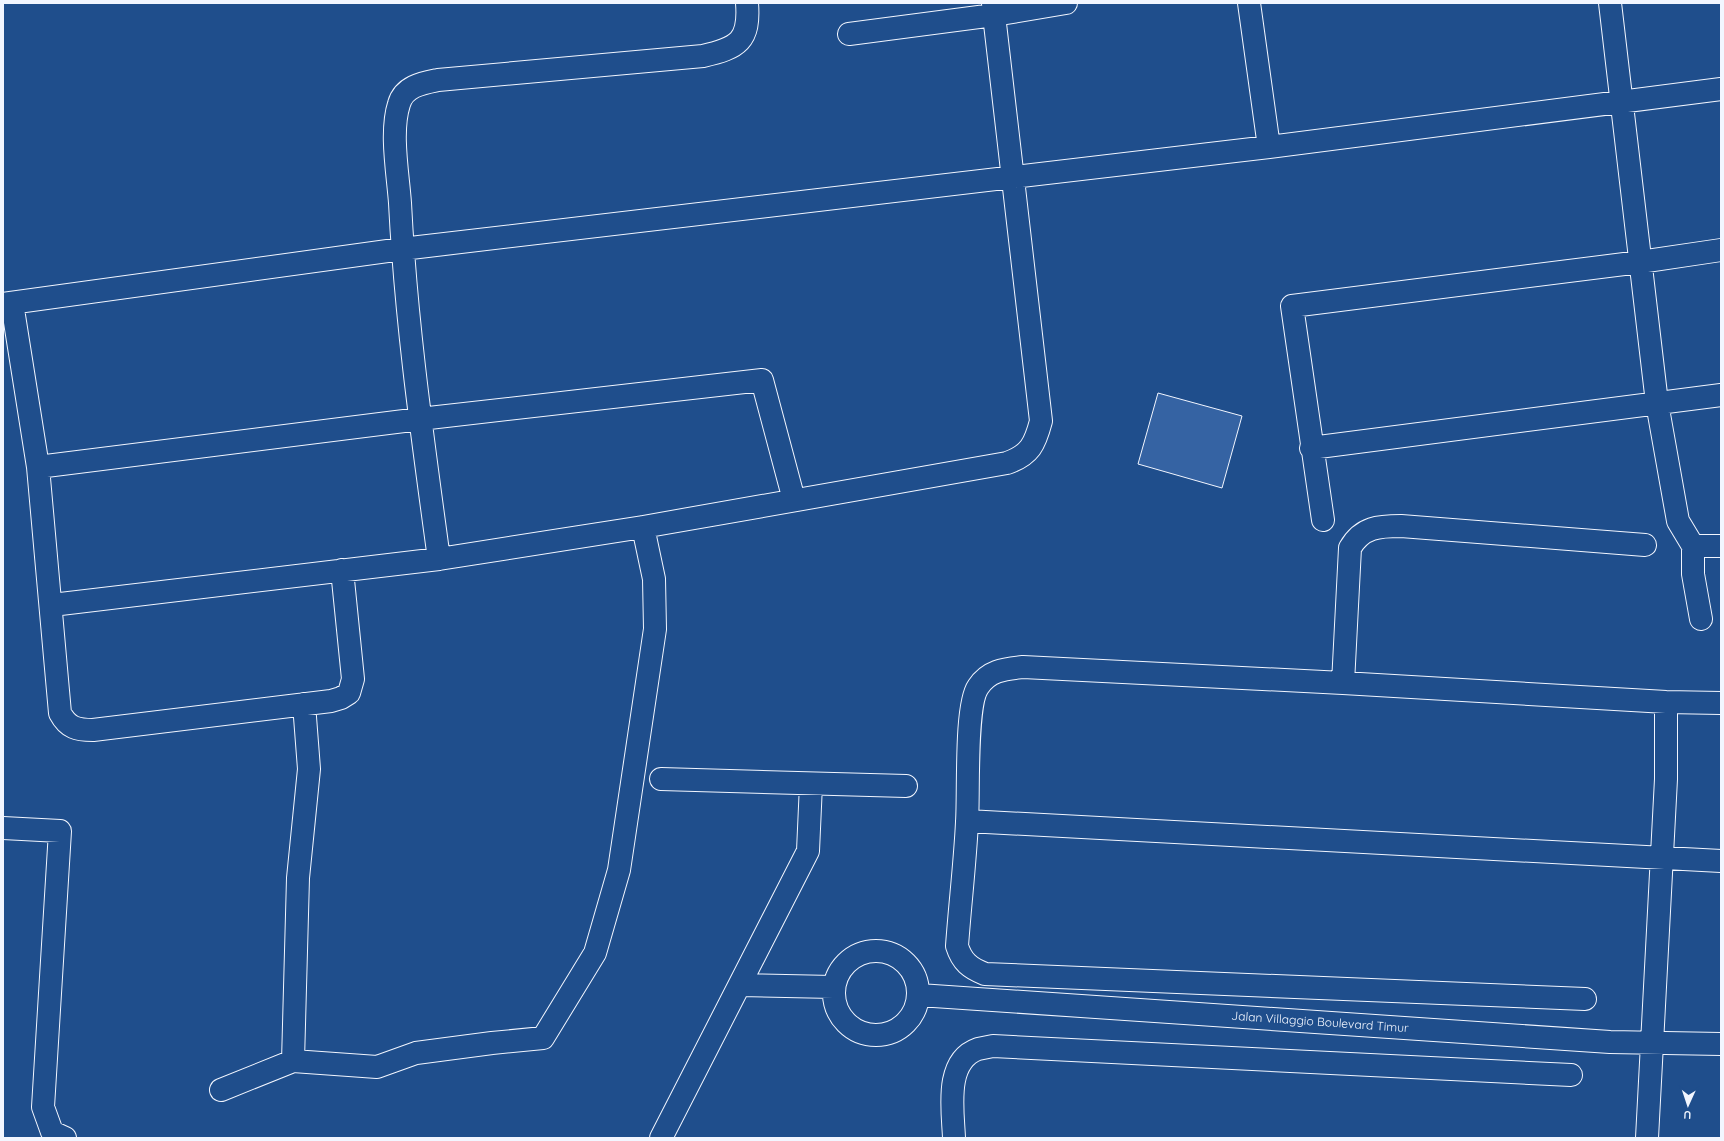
<svg xmlns="http://www.w3.org/2000/svg" width="1724" height="1141" font-family="Quicksand,sans-serif">
<style>
.building{fill:#3563a3;stroke:#f2f6ff}
.lines{fill:none;stroke-linecap:round;stroke-linejoin:round}
.minor-casing{stroke:#f2f6ff;stroke-width:24}
.minor{stroke:#1f4e8c;stroke-width:22}
.labels{text-anchor:middle;stroke-width:3;stroke-linejoin:round;paint-order:stroke}
.street-label{font-size:12px;fill:#f2f6ff;stroke:#1f4e8c}
</style>
<rect width="100%" height="100%" fill="#1f4e8c"/>
<path class="building" d="M1158 393 1242 416 1222 488 1138 464Z"/>
<g class="lines">
<defs>
<path id="minor" d="M1249 3 1269 147
M1610 3 1657 403 1678 521 1693 546H1721
M849 34 994 15 993 3
M12 303 38 467 420 419 762 380 794 500
M3 304 402 249 1269 147 1721 89
M1311 448 1721 395
M38 467 60 713C68 728 77 730 93 730L331 701 341 698 349 693 353 679 342 570
M1323 520 1292 306 1640 262 1721 250
M1693 546V574L1701 619
M439 559C423 441 406 323 400 203 398 174 390 132 399 104 404 86 423 83 438 80L703 56C738 48 750 41 747 3
M52 605 439 559 643 527 1007 463C1030 455 1035 444 1041 421L994 15 1066 3
M1343 683 1350 548C1362 527 1379 526 1401 526L1645 545
M661 779 906 786
M967 821 1721 861
M3 828 60 831 43 1107 52 1132 65 1138
M834 993a42 42 0 1 1 84 0a42 42 0 1 1-84 0Z
M740 985 833 987
M919 995 1610 1042 1721 1044
M1585 999 985 974C970 968 962 962 957 946 960 904 965 863 967 822 969 793 965 706 978 687 989 670 1005 669 1023 667L1343 683 1666 702 1721 703
M293 1061 298 878 309 769 304 704
M221 1090 293 1061 377 1067 416 1053 492 1043 543 1038 595 953 619 870 655 629 654 579 643 527
M661 1138 808 851 811 784
M954 1138C953 1111 944 1061 978 1049 983 1048 988 1047 993 1046L1571 1075
M1647 1138 1666 779V702"/>
</defs>
<use href="#minor" class="minor-casing"/>
<use href="#minor" class="minor"/>
</g>
<g class="labels">
<g class="street-label">
<text transform="translate(1320 1022) rotate(4)" y="4">Jalan Villaggio Boulevard Timur</text>
</g>
</g>
<rect width="1724" height="1141" fill="none" stroke="#f2f6ff" stroke-width="8"/>
<g transform="translate(1688 1105) rotate(183)" stroke="#1f4e8c" stroke-width="3" paint-order="stroke">
<path d="M0-3L7 15L0 10L-7 15Z" fill="#f2f6ff"/>
<text y="-6" font-size="11" font-weight="bold" text-anchor="middle" fill="#f2f6ff">U</text>
</g>
</svg>
